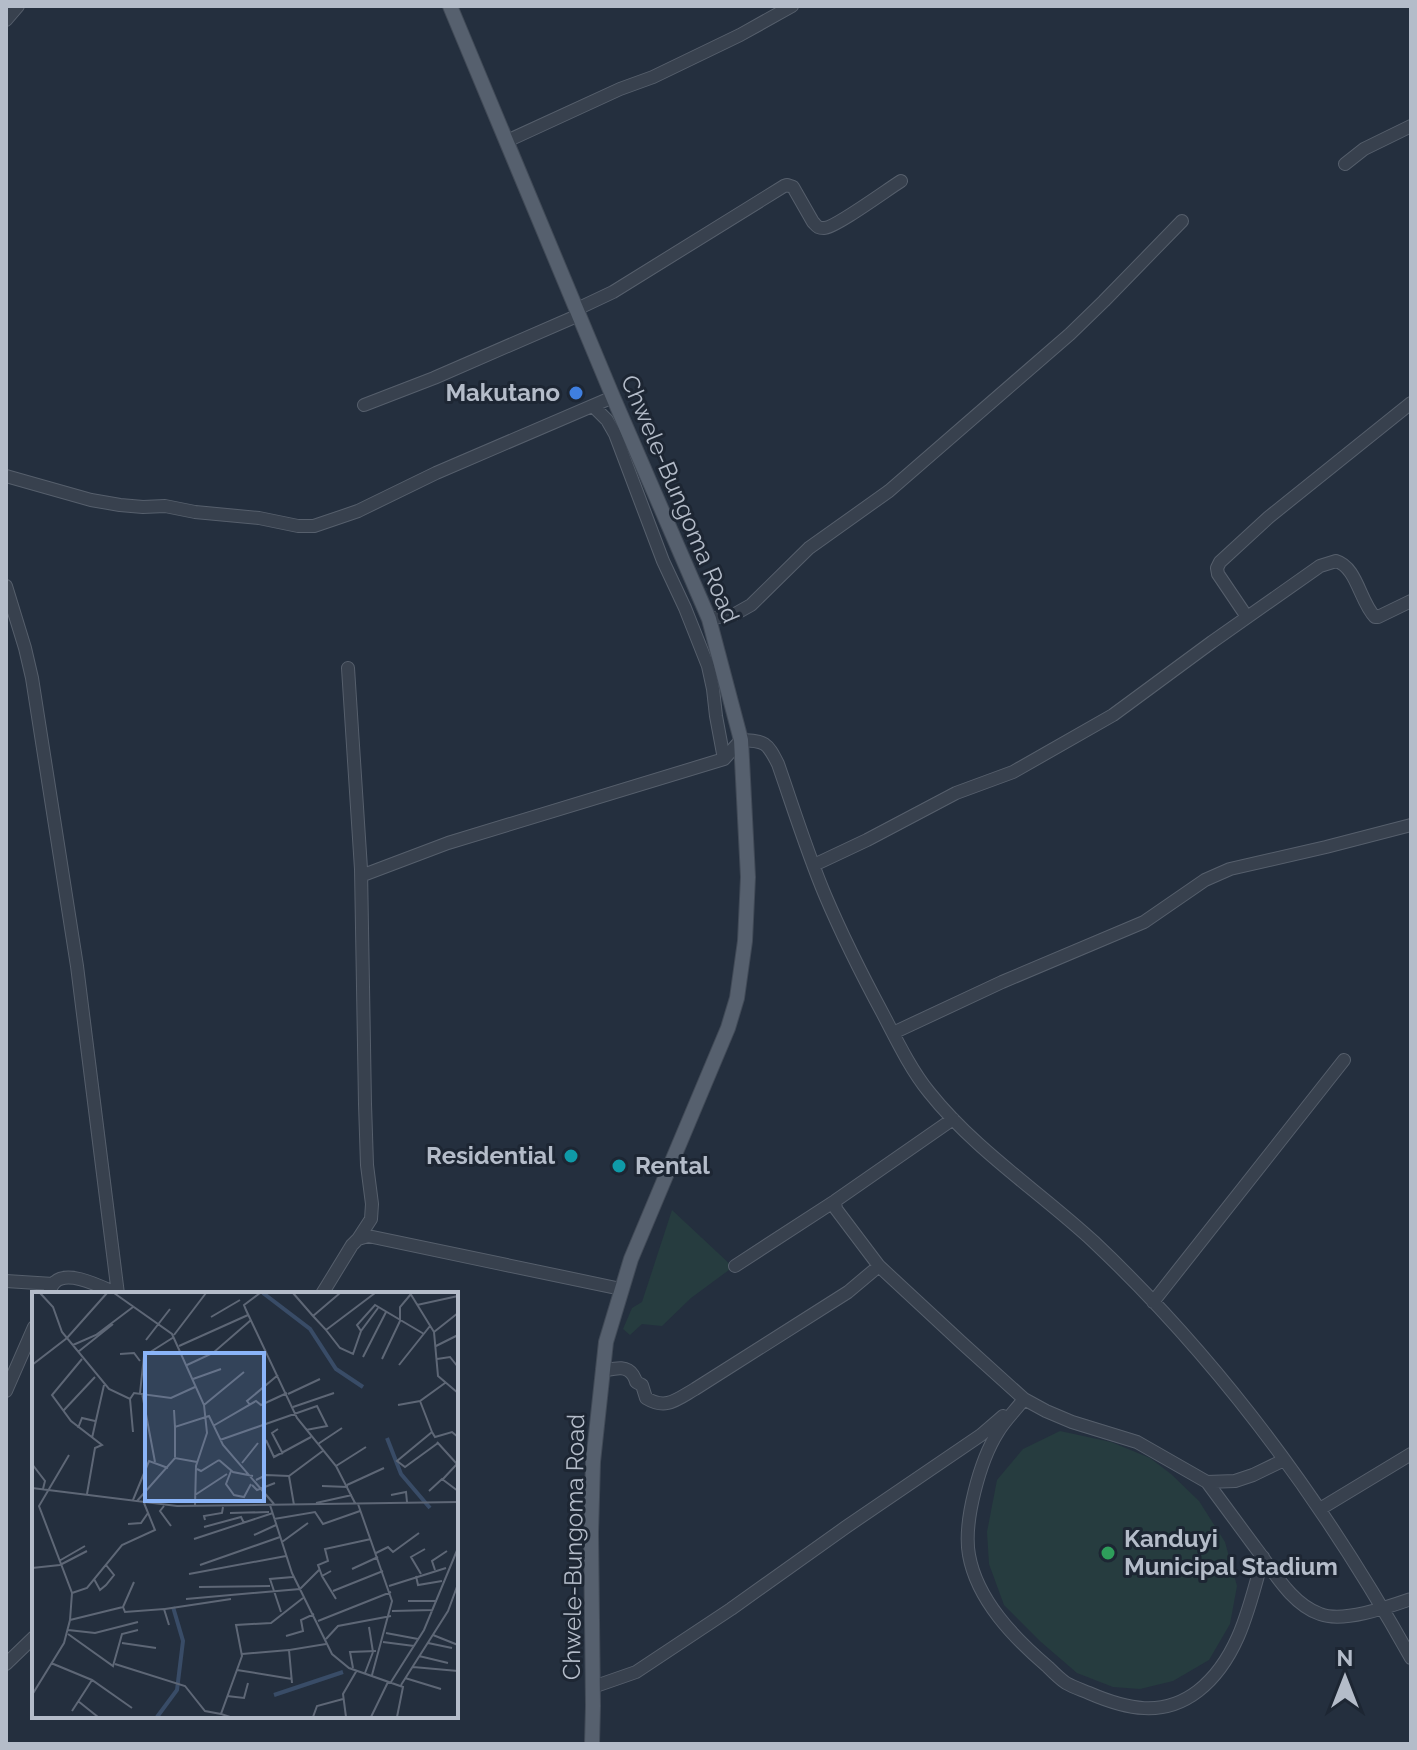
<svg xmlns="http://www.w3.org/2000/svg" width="1417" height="1750" font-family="Raleway,sans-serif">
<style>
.green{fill:#263c3f}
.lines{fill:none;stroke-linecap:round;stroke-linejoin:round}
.minor-casing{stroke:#565f6c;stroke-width:14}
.major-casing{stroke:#414a57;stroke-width:16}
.minor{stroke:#38414e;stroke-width:12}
.major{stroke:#56606e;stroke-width:14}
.shop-dot{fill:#3f7fe0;stroke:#1d2633;stroke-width:3}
.culture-dot{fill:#0f9aa8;stroke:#1d2633;stroke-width:3}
.leisure-dot{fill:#2e9e5b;stroke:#1d2633;stroke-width:3}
.labels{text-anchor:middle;stroke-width:6;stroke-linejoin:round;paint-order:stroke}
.poi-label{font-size:24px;font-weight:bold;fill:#b4bcc9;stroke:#1d2633;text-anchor:end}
.street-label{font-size:24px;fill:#b4bcc9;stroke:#1d2633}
.inset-river{fill:none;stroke:#394c67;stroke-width:4}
.inset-road{fill:none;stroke:#5e6776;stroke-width:2}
.view{fill:#8ab4f8;fill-opacity:0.15;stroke:#8ab4f8;stroke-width:4}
.inset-edge{fill:none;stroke:#b4bcc9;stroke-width:4}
</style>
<rect width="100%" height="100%" fill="#242f3e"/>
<path class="green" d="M672 1210 733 1267 691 1298 662 1326 642 1324 630 1335 623 1329 632 1308 642 1302Z
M1060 1431 1111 1442 1150 1458 1171 1474 1199 1501 1225 1542 1237 1586 1230 1624 1209 1660 1173 1681 1140 1689 1113 1687 1077 1673 1041 1642 1004 1605 989 1564 987 1532 997 1480 1023 1449Z"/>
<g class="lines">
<defs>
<path id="minor" d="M6 20 18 6
M507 141 620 89 653 77 740 35 792 6
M1345 164 1364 149 1411 126
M577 309 613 292 784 186 787 185 793 187 813 222C817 226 817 228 824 228 835 228 888 189 901 181
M364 405 434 378 579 315
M593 406 607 420 615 434 663 561 685 608 708 666 713 689 716 716 724 759
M6 476 91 500 120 505 143 507 165 506 195 512 259 518 298 526H314L358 511 436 473 613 397
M6 586 25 648 32 678 77 966 118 1294
M1247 617 1218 574 1217 568 1220 562 1269 517 1411 403
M709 619 735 614 751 605 809 548 889 491 1070 334 1104 301 1182 221
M348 668 361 869 363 873 366 874 448 843 724 759 741 740C765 741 767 742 778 764 793 807 807 852 825 895 842 935 862 975 883 1014 896 1039 911 1070 929 1092 975 1150 1040 1192 1094 1242 1221 1362 1326 1506 1411 1658
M814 865 867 840 956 793 1013 772 1113 715 1212 642 1320 566 1336 561C1357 567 1360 602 1375 617H1378L1411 601
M893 1033 1002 982 1144 922 1205 880 1230 869 1326 847 1411 825
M953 1119 835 1201 836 1209 879 1266 962 1343 1024 1399 1046 1411 1072 1422 1137 1442 1207 1482 1235 1481 1253 1475 1284 1460
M358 1239 371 1219 372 1204 367 1165 365 1104 361 869
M735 1266 835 1201
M6 1281 53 1284
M49 1294C50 1290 52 1285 55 1282 69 1269 103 1288 118 1294
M322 1294 352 1245 358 1239 368 1236 621 1289
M1153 1302 1344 1060
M602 1371C613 1369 626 1364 633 1375 639 1385 632 1380 642 1385L646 1398C666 1410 676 1400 695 1389L848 1292 879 1266
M6 1391 34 1327
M1024 1399C1016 1410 1005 1420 998 1432 980 1460 963 1522 969 1555 977 1600 1014 1638 1048 1667 1054 1673 1060 1679 1066 1683 1073 1687 1082 1690 1089 1693 1126 1709 1163 1718 1198 1691 1239 1659 1250 1604 1263 1557
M1207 1482C1223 1504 1239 1525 1255 1547 1273 1570 1291 1604 1320 1614 1343 1623 1388 1607 1411 1599
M1320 1509 1411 1454
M6 1664 34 1637
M593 1687 636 1672 731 1609 846 1527 981 1435 1003 1416"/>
<path id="major" d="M450 6 613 397 709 619 741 740 748 877 745 941 737 998 728 1028 631 1259 606 1342 593 1462 591 1533 593 1706 592 1744"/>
</defs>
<use href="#minor" class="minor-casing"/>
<use href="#major" class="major-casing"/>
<use href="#minor" class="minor"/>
<use href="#major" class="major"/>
</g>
<circle class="shop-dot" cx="576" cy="393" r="8"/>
<g class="culture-dot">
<circle cx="571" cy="1156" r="8"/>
<circle cx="619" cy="1166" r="8"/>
</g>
<circle class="leisure-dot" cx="1108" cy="1553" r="8"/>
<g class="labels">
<g class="poi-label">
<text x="560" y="401">Makutano</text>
<text x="555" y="1164">Residential</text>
<text x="635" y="1174" text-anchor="start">Rental</text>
<text x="1124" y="1547" text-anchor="start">Kanduyi<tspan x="1124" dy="28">Municipal Stadium</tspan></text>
</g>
<g class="street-label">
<text transform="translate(680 499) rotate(67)" y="8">Chwele-Bungoma Road</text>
<text transform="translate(574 1547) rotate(-89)" y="8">Chwele-Bungoma Road</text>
</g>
</g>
<g transform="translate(32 1292)">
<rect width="426" height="426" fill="#242f3e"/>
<path class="inset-river" d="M231 1 278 37 304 77 331 95M355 146 369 182 398 216M242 403 311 380M125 425 145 398 151 349 141 315"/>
<path class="inset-road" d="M8 1 21 15 30 40 77 97 98 107 102 101 139 106 163 95M82 1 140 42 172 113 175 141 164 174 163 214M228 1 212 13 214 18 265 126 304 174 323 211M261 1 281 24M308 1 281 24 294 38 343 1M378 1 402 40 406 84 426 101M385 13 426 4M179 25 208 8M294 38 308 56 321 62 329 39 346 16M329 39 325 33 343 13 392 42M402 40 426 21M142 43 174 1M114 48 138 17M41 53 64 43 101 15M147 54 216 23M404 54 426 43M46 60 81 32M88 62 102 61 108 69M331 65 354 20M50 67 20 103 39 129 70 153 63 156 55 202M350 67 368 29V15L379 2M405 67 418 65 426 75M0 73 35 46 75 1M155 73 181 61 219 28M367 73 398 34M161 87 189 77M108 101 112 64 142 45M110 101 123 170M256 102 288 87M98 107 101 140M388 109 400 140M172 113 212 80M218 113 215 109 246 83M366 113 388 109 413 91M261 115 302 101M32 118 63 85M142 118 143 135 177 124 191 153 242 212M181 134 224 109 229 113 255 101M143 135V165M46 136 50 126 63 129M246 137 240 141 251 162M60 146 72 93M188 148 285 114 295 134 274 138M234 148 242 165 279 145M405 150 425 172 411 187M406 151 373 175 365 169 400 140 403 145 420 140 426 145M286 152 310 136M187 168 201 180 221 184M210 171 226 151M0 172 13 189 11 197M304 174 334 155M165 177 169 179 187 168M199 179 194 192 202 203 212 205 219 192M257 184 262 213M224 188 234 183 257 184 292 158M220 193 225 198 243 191M315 193 352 176M290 194 316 195M0 196 145 214 426 210M397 199 410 187 426 199M163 203 195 182M359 203 374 200 375 210M101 208 117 169 136 176M105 209 143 166 165 170M284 211 320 203M326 212 360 309 340 383M238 213 260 281 300 362 317 376 371 395 365 425M132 214 128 219 139 234M198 221 237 220M242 227 283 220 291 232 328 219M173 228 172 224 190 221 191 215M96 232 109 231 116 221M172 235 209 225 212 231M222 243 244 233M162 247 241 221M250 250 276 231M344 261 356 255 361 260 387 241M27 269 53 254M28 273 55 259M168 273 248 245M0 276 28 273M320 277 346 265M403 278 400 269 415 259M299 279 290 284 304 307M157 282 254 264M389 282 379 265 393 257M290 284 286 273 296 269 293 257 339 247M384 284 386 293 410 289M62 287 68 298 74 293 82 283 74 273M357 294 414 276M167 295 238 294M301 299 351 279M40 301 55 296 90 253 123 238 112 211M154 307 268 297 287 278M376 309H405M91 315 102 290M133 317 199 307M360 319 401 318M249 320 238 287 261 285M38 328 91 315 93 320 132 317 137 333M286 329 359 300M36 338 63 341 106 330M354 341 386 347M36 342 81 374 90 342 106 338M401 343 426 353M254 344 271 339 269 328 282 322M294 347 306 334 359 324M351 350 382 354M90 351 124 356M396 351 420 356M210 362 257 358M387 364 416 371M19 371 60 388 100 416M83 372 153 394 173 419 189 422M381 375 426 379M321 376 318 360 344 359M205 378 260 387M333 381 341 360 337 335M373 386 409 397M359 390 392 338 426 256M260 391 257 358 294 352M369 393 416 319 426 292M0 403 32 351 38 328 40 301 7 214 37 163M195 404 212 406 216 391M46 409 66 425M40 419 60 388M198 425 189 422 210 364 204 333 239 331 271 306M281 425 285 414 311 407M314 425 311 402 325 378M339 425 356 390"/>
<path class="view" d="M113 61H232V209H113Z"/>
<rect width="426" height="426" class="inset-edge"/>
</g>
<rect width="1417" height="1750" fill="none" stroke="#b4bcc9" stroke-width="16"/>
<g transform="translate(1345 1678)" stroke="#1d2633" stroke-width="6" paint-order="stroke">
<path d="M0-6L14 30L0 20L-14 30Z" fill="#b4bcc9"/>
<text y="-12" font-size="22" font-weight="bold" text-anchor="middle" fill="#b4bcc9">N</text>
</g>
</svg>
